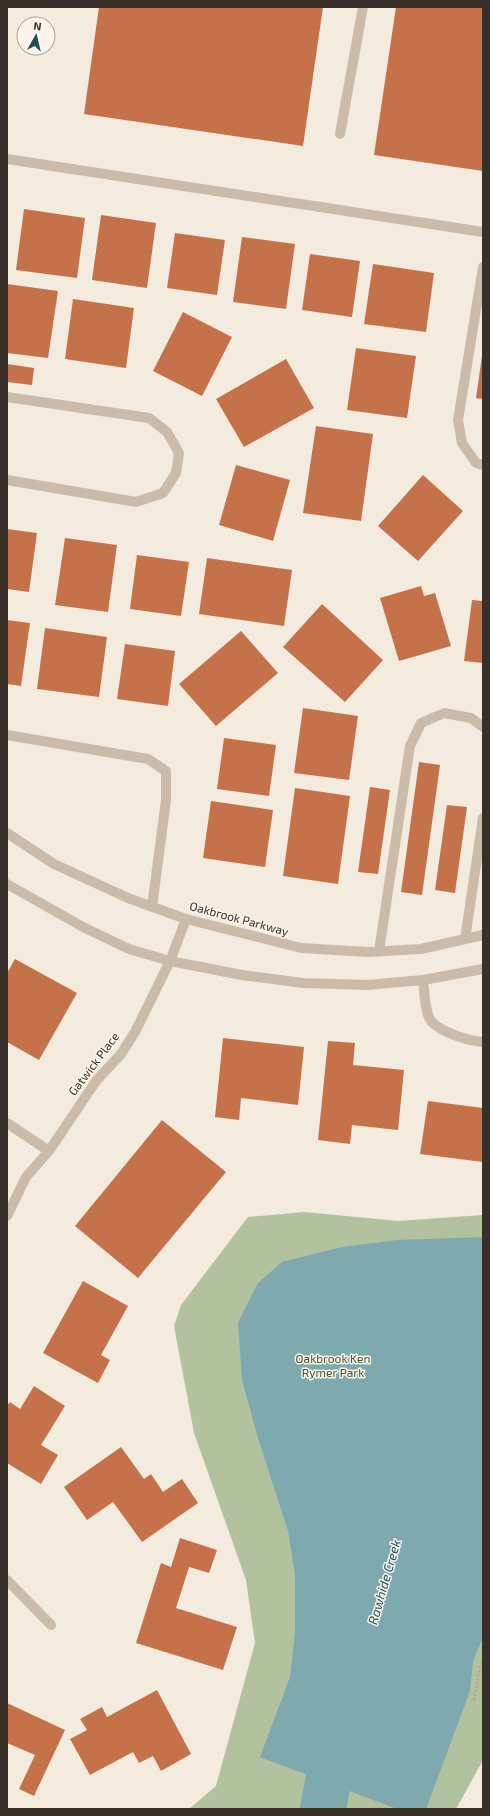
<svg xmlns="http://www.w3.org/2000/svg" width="490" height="1816" font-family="'Exo 2',sans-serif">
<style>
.green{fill:#b3c29e}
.water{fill:#7da9af}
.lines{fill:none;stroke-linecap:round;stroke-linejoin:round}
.river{stroke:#7da9af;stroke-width:46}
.building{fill:#c5724a}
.path{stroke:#b7a694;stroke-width:2.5;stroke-dasharray:2 2;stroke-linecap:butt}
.minor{stroke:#cbbcaa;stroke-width:10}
.labels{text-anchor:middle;stroke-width:3;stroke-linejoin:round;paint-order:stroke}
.street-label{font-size:12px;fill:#382f29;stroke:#faf4eb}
.park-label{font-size:12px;fill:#44562d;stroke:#faf4eb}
.water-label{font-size:13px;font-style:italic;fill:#1f515a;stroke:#faf4eb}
</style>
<rect width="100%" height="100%" fill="#f2ebde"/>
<path class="green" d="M305 1212 398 1221 483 1215V1760L456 1809H189L216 1786 255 1643 246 1580 194 1433 174 1326 181 1305 248 1217Z"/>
<path class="water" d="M483 1237V1637L473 1661 470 1691 426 1809H397L260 1757 290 1677 295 1632V1575L288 1531 258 1438 242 1380 238 1323 258 1283 282 1262 342 1247 398 1240Z"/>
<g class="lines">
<path class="river" d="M323 1809 328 1782 345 1721"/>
</g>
<path class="building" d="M99 7H323L303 146 84 114Z
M396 7H483V171L374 155Z
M24 209 85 218 77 278 16 270Z
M101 215 156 223 147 288 92 280Z
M175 233 225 240 217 295 167 288Z
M242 237 295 244 286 309 233 302Z
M310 254 360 261 352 317 302 310Z
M373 264 434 273 426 332 364 324Z
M7 284 58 291 48 358 7 353Z
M73 299 134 308 126 368 65 359Z
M183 312 232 337 202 396 153 371Z
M356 348 416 356 407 418 347 410Z
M482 356H483V399L476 398Z
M286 359 314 408 244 447 216 399Z
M7 364 34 368 32 385 7 382Z
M316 426 373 434 361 521 303 513Z
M236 465 290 480 273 541 219 525Z
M423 475 463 511 418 561 378 526Z
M7 529 37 533 29 592 7 589Z
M65 538 117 545 108 612 55 605Z
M137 555 189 562 181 616 130 609Z
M207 558 292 570 284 626 199 614Z
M421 586 424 596 435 593 451 646 399 661 380 598Z
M472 600 483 601V663L464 661Z
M322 604 383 660 345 702 283 647Z
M7 620 30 623 21 686 7 684Z
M45 628 107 637 99 697 37 689Z
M241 631 278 673 216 726 179 684Z
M125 644 175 651 168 706 117 699Z
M303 708 358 716 349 780 294 773Z
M224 738 276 745 269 796 217 789Z
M419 762 440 765 422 895 401 892Z
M370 787 390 790 378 874 358 872Z
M295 788 350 796 338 884 283 876Z
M211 801 273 810 265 867 203 858Z
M447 805 467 807 455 893 435 890Z
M15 959 77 993 39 1060 7 1042V973Z
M223 1038 304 1047 298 1105 241 1098 239 1120 215 1117Z
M328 1041 355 1043 353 1065 404 1070 398 1130 352 1125 350 1144 318 1140Z
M428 1101 483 1108V1162L420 1154Z
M162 1120 226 1172 138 1278 75 1226Z
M83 1281 128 1306 101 1355 110 1360 98 1383 43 1353Z
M34 1386 65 1406 41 1445 58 1455 41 1484 7 1463V1406L10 1402 20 1409Z
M121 1447 144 1479 151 1474 163 1492 182 1479 198 1503 142 1542 113 1502 87 1520 64 1487Z
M180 1538 217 1550 209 1573 189 1567 176 1608 237 1627 223 1670 136 1643 161 1563 171 1567Z
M157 1690 191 1754 161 1771 153 1756 139 1763 133 1752 90 1775 70 1739 87 1730 80 1719 102 1707 107 1717Z
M7 1703 65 1730 34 1796 19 1789 35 1755 7 1743Z"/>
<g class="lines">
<path class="path" d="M474 1700 480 1667 483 1659"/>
<path class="minor" d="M340 134 363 7
M7 159 483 232
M483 267 458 420 462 443 476 463 483 465
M7 397 149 418 167 432 179 453 176 473 163 493 136 502 7 480
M7 735 148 759 166 771V800L152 907
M7 833 54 864 128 898 186 919 301 948 368 952 421 949 483 935
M7 884 83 927 129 949 170 961 242 975 303 983 367 985 423 980 483 969
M465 939 483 818
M379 951 410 746 421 723 444 713 471 718 483 727
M423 980C425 992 424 1011 431 1021 440 1032 469 1041 483 1042
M7 1123 49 1151
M7 1216 26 1177 49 1151 96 1081 121 1054 135 1032 170 961 186 919
M7 1580 51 1625"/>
</g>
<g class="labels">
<g class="street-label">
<text transform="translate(239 919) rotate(15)" y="4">Oakbrook Parkway</text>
<text transform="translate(94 1064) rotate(-53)" y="4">Gatwick Place</text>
</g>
<g class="park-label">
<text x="333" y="1363">Oakbrook Ken<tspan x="333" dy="14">Rymer Park</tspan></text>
</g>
<g class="water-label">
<text transform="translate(384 1582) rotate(-74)" y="5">Rawhide Creek</text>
</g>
</g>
<rect width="490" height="1816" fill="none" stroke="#382f29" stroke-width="16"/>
<g transform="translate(36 36) rotate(8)"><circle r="19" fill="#faf4eb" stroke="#aca59d"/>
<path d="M0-3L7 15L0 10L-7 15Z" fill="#1f515a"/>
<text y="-6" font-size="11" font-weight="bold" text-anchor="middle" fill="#382f29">N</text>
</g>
</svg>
